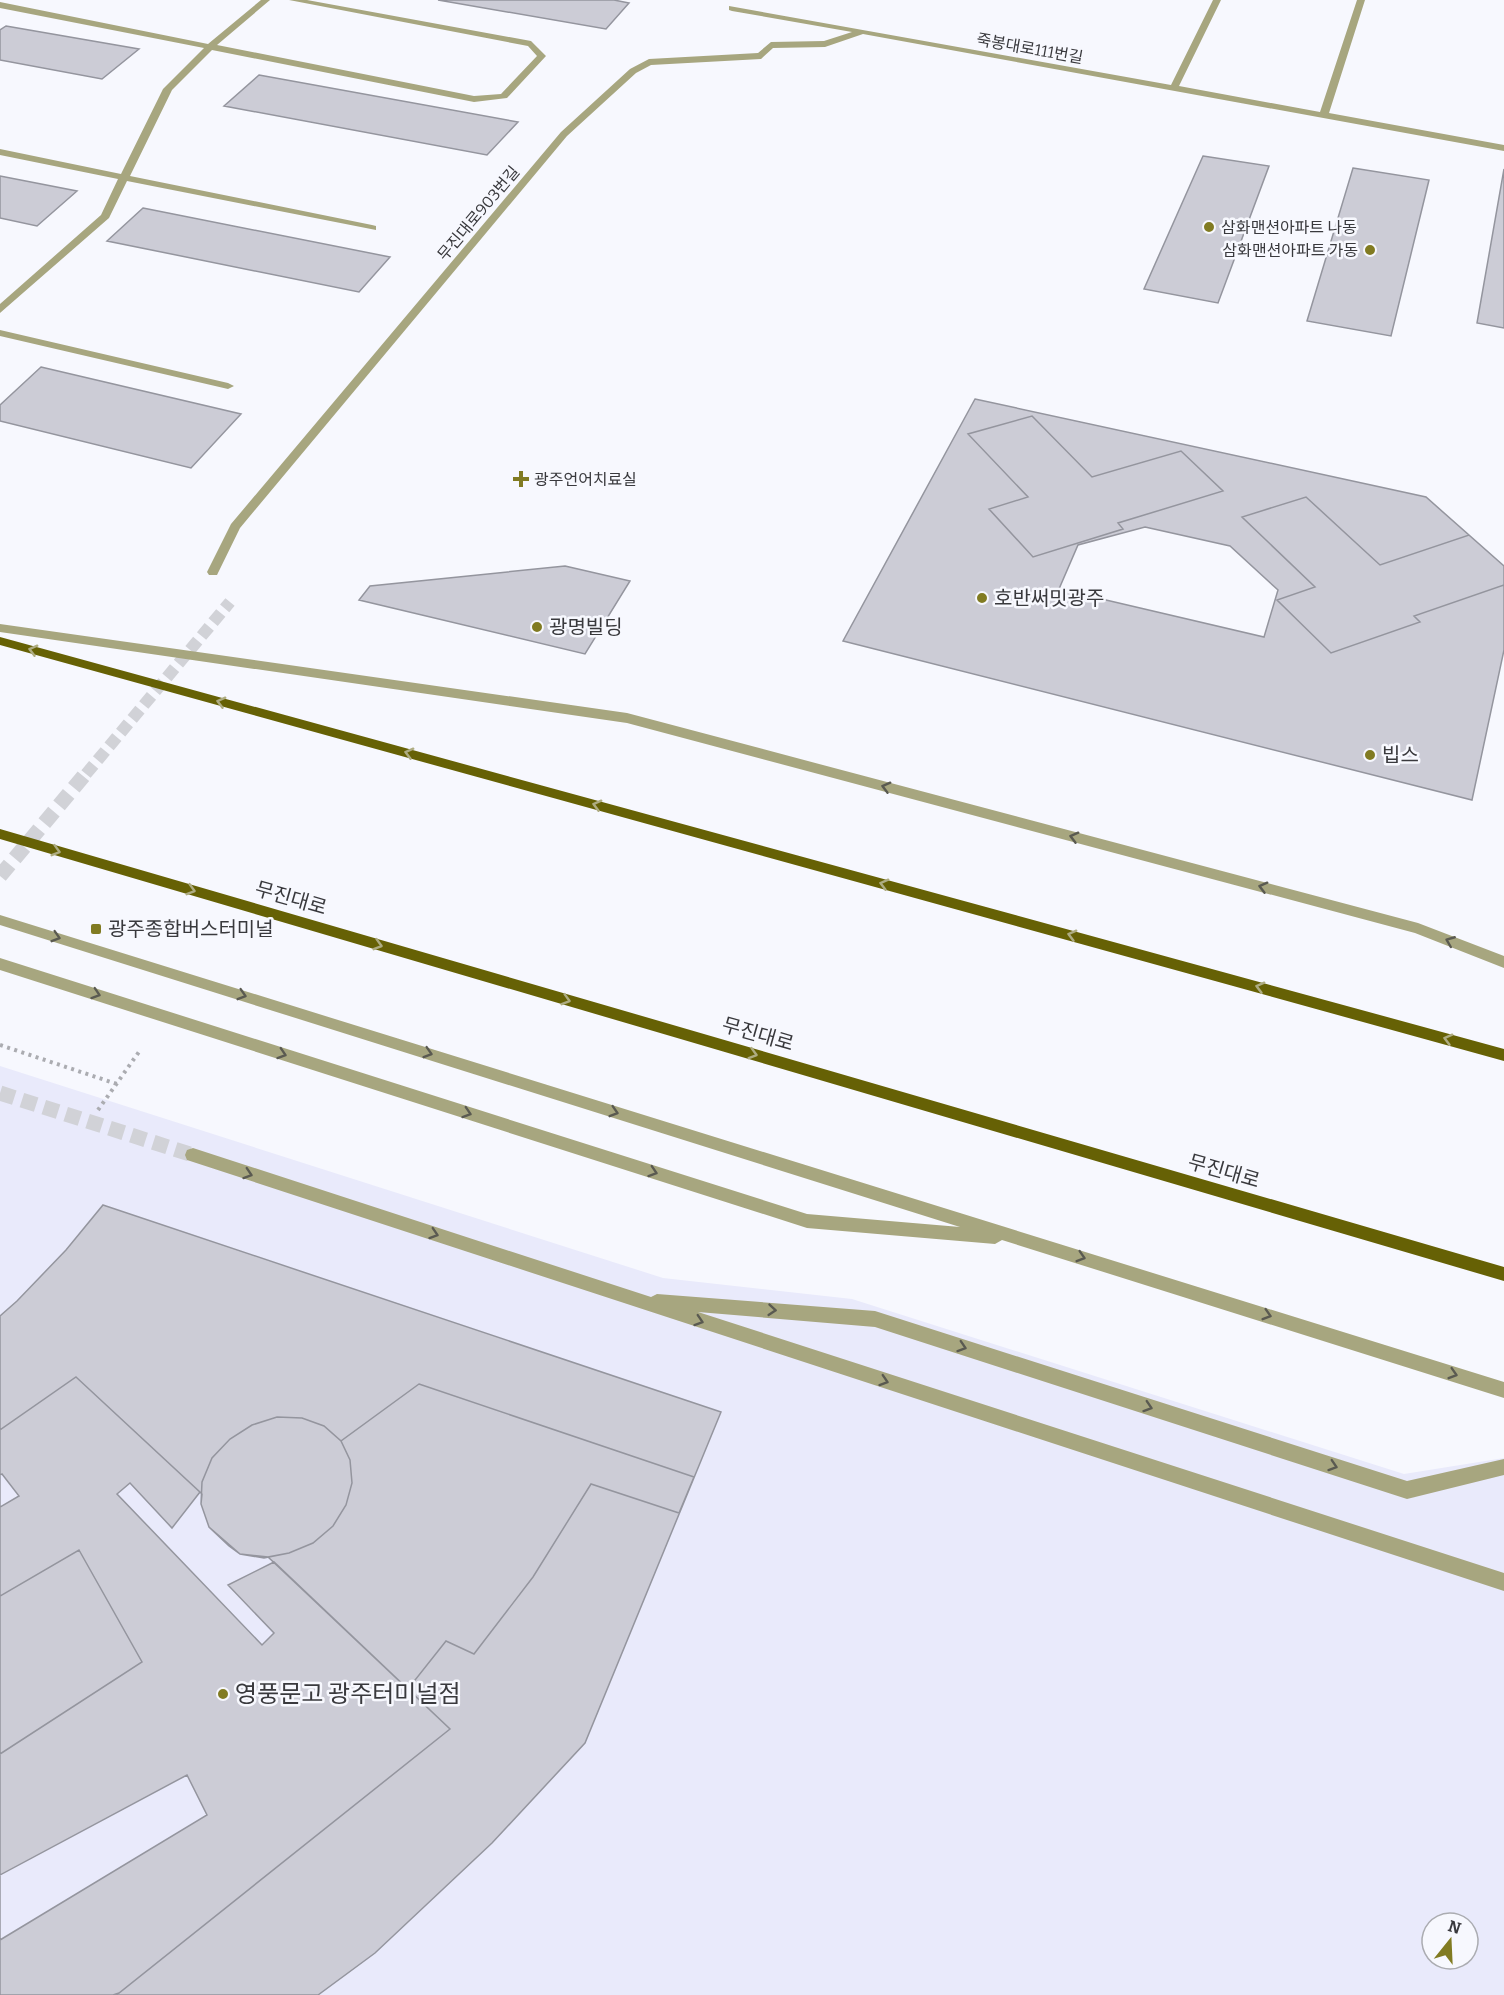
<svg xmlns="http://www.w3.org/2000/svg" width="1504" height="1995" font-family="Bitter,'Noto Sans KR',serif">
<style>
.built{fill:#e9eafb;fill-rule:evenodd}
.building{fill:#ccccd6;stroke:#94959e;stroke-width:1.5;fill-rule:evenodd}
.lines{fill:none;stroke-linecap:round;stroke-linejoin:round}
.minor-tunnel-far1{stroke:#d1d2d7;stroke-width:12;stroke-dasharray:12 6;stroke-linecap:butt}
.minor-tunnel{stroke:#d1d2d7;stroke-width:15;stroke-dasharray:15 8;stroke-linecap:butt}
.path{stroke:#abacb1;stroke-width:4;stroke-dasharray:3 4.5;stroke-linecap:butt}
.minor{fill:#a7a67f;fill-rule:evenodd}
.major{fill:#666105;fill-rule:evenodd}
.oneway{stroke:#aeac82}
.oneway2{stroke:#5a5a51}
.poi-dot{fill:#817b22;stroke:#f7f8fe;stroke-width:2}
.labels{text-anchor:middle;stroke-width:5;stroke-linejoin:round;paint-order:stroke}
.far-street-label{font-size:16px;fill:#39393d;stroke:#f7f8fe}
.far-poi-label{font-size:16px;fill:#39393d;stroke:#f7f8fe;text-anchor:start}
.poi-label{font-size:20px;fill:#39393d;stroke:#f7f8fe;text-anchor:start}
.street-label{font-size:20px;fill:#39393d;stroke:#f7f8fe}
.near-poi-label{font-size:24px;fill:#39393d;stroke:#f7f8fe;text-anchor:start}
</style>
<rect width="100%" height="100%" fill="#f7f8fe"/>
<path class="built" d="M0 1066 663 1278 852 1299 1404 1474 1504 1458V1995H0ZM1432 1923H1468V1959H1432Z"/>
<path class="building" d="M438 0H614L629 3 606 29Z
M6 26 139 49 102 79 0 60V30Z
M259 75 518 122 487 155 224 106Z
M1203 156 1269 166 1218 303 1144 289Z
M1353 168 1429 180 1391 336 1307 321Z
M1504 169V328L1477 323Z
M0 176 77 191 37 226 0 218Z
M143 208 390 257 359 292 107 241Z
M41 367 241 414 191 468 0 421V405Z
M975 399 1426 497 1504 566V650L1472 800 843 641ZM1145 527 1230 546 1278 590 1264 637 1059 589 1078 545Z
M1032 416 1092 477 1181 451 1223 491 1118 523 1123 529 1033 557 989 509 1028 497 968 434Z
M1032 416 1092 477 1181 451 1223 491 1118 523 1123 529 1033 557 989 509 1028 497 968 434Z
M1306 497 1380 565 1469 535 1504 566V585L1414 616 1420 622 1331 653 1277 600 1315 587 1242 517Z
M1306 497 1380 565 1469 535 1504 566V585L1414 616 1420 622 1331 653 1277 600 1315 587 1242 517Z
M565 566 630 581 585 654 359 600 370 586Z
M103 1205 721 1412 585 1743 492 1843 375 1953 318 1995H0V1316L17 1301 66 1250Z
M76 1377 202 1494 201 1504 209 1527 229 1546 240 1554 268 1557 450 1729 119 1993 113 1995H0V1940L207 1815 187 1775 0 1875V1507L19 1496 2 1474 0 1475V1430Z
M76 1377 200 1492 172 1528 130 1483 117 1494 262 1645 274 1633 228 1585 274 1562 450 1729 119 1993 113 1995H0V1430Z
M419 1384 694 1477 679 1513 591 1484 533 1577 474 1654 446 1641 408 1689 268 1557 289 1553 313 1543 333 1526 346 1505 352 1483 350 1460 341 1441Z
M419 1384 694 1477 679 1513 591 1484 533 1577 474 1654 446 1641 408 1689 268 1557 289 1553 313 1543 333 1526 346 1505 352 1483 350 1460 341 1441Z
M277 1417 302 1418 324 1426 341 1441 350 1460 352 1483 346 1505 333 1526 313 1543 289 1553 264 1558 240 1554 209 1527 201 1504 202 1482 212 1458 230 1439 252 1425Z
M277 1417 302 1418 324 1426 341 1441 350 1460 352 1483 346 1505 333 1526 313 1543 289 1553 264 1558 240 1554 209 1527 201 1504 202 1482 212 1458 230 1439 252 1425Z
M79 1550 142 1662 0 1754V1596Z
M79 1550 142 1662 0 1754V1596Z"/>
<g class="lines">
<path class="minor-tunnel-far1" d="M86 774 230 602"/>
<path class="minor-tunnel" d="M0 876 87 772
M0 1093 193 1155"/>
<path class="path" d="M0 1045 117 1084
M98 1110 141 1049"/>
<path class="minor" d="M261 0H270L217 45 474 96 501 94 537 56 528 46 289 0H307L531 41 546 56 507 98 474 102 212 50 172 90 130 176 372 225 376 226V230L127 181 109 218 0 313V304L101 215 118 179 0 155V149L121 174 163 89 204 48 0 8V2L208 44Z
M1213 0H1221L1179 86 1320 112 1357 0H1365L1329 113 1504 145V151L863 34 825 47 773 48 761 59 651 65 636 73 567 136 240 528 217 575H209L207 572 231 524 561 132 630 69 649 59 758 53 771 42 824 41 852 32 732 11 729 10V6L1171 85Z
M0 330 228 383 234 386 228 389 0 336Z
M0 624 627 713 1418 923 1504 956V968L1415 933 627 723 0 632Z
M0 915 1504 1382V1398L1002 1240 995 1244 807 1228 0 970V958L807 1214 960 1227 0 925Z
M193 1148 651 1297 657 1294 875 1311 1407 1481 1504 1459V1475L1407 1499 875 1327 698 1312 1504 1573V1591L187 1160 185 1155 187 1150Z"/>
<path class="major" d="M0 637 1504 1049V1061L0 645Z
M0 829 1504 1267V1281L0 839Z"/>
</g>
<defs><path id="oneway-chevron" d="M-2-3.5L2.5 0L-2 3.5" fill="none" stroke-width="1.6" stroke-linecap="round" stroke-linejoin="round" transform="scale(1.5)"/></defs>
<g class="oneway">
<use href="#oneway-chevron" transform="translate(33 650) rotate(-165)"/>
<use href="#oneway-chevron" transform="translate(221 702) rotate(-165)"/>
<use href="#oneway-chevron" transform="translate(409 753) rotate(-165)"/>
<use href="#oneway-chevron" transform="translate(597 805) rotate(-165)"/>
<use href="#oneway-chevron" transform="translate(56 851) rotate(16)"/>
<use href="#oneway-chevron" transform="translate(884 884) rotate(-165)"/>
<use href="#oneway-chevron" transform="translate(191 890) rotate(16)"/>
<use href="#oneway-chevron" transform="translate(1072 935) rotate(-165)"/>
<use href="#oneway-chevron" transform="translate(378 945) rotate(16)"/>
<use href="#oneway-chevron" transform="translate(1260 987) rotate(-165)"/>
<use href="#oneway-chevron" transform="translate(566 1000) rotate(16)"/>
<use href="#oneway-chevron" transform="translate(1448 1039) rotate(-165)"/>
<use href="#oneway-chevron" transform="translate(753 1054) rotate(16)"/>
</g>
<g class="oneway2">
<use href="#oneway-chevron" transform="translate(886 787) rotate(-165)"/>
<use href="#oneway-chevron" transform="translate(1074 837) rotate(-165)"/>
<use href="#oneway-chevron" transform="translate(1263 887) rotate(-165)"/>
<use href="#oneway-chevron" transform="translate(56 937) rotate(17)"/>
<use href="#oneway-chevron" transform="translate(1450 941) rotate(-158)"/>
<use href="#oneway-chevron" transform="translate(96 994) rotate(18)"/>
<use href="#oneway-chevron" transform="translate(242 995) rotate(17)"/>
<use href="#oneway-chevron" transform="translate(428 1053) rotate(17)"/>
<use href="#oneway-chevron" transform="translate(282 1054) rotate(18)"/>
<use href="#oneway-chevron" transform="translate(614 1112) rotate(17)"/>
<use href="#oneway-chevron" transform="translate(467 1113) rotate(18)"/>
<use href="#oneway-chevron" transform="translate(653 1172) rotate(18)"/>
<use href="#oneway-chevron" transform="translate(248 1174) rotate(18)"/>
<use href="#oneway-chevron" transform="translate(434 1234) rotate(18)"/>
<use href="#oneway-chevron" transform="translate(1081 1257) rotate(17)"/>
<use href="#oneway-chevron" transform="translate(772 1310) rotate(5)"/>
<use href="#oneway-chevron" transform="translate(1267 1315) rotate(17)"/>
<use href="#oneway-chevron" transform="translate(699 1321) rotate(18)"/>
<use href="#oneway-chevron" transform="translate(962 1347) rotate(18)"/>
<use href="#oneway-chevron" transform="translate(1453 1374) rotate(17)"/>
<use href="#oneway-chevron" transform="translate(884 1381) rotate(18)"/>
<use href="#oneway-chevron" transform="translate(1148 1407) rotate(18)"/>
<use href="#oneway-chevron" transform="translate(1333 1466) rotate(18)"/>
</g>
<g class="poi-dot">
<circle cx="1209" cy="227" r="6"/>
<circle cx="1370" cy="250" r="6"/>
<path d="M518 470h6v6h6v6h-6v6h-6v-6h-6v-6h6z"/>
<circle cx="982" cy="598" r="6"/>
<circle cx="537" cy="627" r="6"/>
<circle cx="1370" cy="755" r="6"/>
<rect x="90" y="923" width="12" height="12" rx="3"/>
<circle cx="223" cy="1694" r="6"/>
</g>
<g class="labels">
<g class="far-street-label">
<text transform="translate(1030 48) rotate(10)" y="6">죽봉대로111번길</text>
<text transform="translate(478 213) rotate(-50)" y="6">무진대로903번길</text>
</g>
<g class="far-poi-label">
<text x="1221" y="233">삼화맨션아파트 나동</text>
<text x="1358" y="256" text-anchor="end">삼화맨션아파트 가동</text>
<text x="534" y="485">광주언어치료실</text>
</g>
<g class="poi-label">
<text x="994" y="605">호반써밋광주</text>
<text x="549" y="634">광명빌딩</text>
<text x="1382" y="762">빕스</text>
<text x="108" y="936">광주종합버스터미널</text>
</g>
<g class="street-label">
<text transform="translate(291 898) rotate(16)" y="7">무진대로</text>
<text transform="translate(758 1034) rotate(16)" y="7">무진대로</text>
<text transform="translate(1224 1171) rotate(16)" y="7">무진대로</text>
</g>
<g class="near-poi-label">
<text x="235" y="1702">영풍문고 광주터미널점</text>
</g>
</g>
<g transform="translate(1450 1941) rotate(18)"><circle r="28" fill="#f7f8fe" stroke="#abacb1" stroke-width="1.5"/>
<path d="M0-4.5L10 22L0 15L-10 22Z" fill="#817b22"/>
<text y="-9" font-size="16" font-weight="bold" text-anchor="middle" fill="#39393d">N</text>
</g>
</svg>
